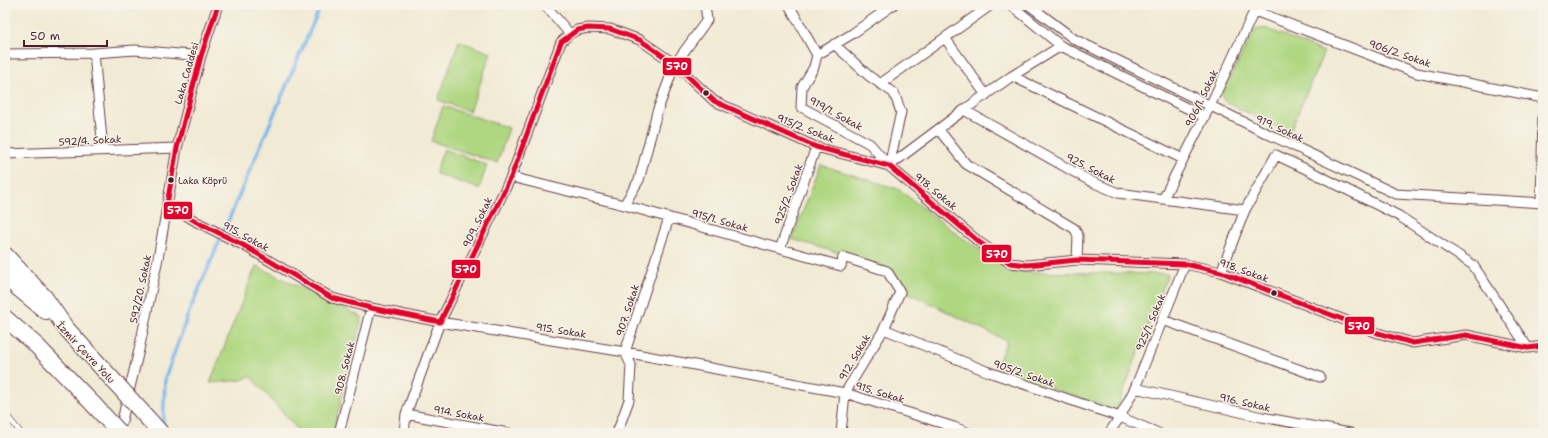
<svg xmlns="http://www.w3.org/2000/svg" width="1548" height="438" font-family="'Shantell Sans',sans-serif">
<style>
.green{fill:#afd781;stroke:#7c7b56}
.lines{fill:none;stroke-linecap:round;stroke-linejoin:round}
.stream{stroke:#78b5ea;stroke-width:3.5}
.service-casing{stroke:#633d44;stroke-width:6}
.minor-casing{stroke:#633d44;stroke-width:11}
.motorway-casing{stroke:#633d44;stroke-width:18}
.service{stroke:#fff;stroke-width:4.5}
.minor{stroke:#fff;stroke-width:9}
.motorway{stroke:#fff;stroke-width:16}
.motorway-bridge-casing{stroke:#633d44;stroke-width:18;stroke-linecap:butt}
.motorway-bridge{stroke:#fff;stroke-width:16}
.bus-1-casing{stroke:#f7f3e8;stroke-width:8}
.bus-1{stroke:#e4002b;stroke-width:5}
.bus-dot{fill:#4a1f2b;stroke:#f7f3e8;stroke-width:1.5}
.labels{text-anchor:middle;stroke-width:3;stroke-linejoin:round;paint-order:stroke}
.bus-label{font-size:9px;fill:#4a1f2b;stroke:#f7f3e8;text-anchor:start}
.street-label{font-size:10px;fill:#4a1f2b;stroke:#f7f3e8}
.line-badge{stroke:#f7f3e8;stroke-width:1.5}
.badge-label{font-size:11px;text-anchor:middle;font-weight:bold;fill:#fff}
</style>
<rect width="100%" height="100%" fill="#f7f3e8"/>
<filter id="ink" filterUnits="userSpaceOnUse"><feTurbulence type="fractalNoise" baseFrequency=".025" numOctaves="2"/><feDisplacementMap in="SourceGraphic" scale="8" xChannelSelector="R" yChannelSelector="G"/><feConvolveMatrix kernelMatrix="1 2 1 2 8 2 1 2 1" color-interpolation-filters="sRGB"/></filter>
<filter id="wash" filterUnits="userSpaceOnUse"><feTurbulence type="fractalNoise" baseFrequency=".012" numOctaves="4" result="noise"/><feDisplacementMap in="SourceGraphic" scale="16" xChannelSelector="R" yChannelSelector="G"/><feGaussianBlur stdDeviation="0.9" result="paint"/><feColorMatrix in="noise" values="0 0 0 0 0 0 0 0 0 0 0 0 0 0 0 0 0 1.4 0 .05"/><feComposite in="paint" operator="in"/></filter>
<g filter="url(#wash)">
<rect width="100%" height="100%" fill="#f1ead4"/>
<path class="green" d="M1256 28 1268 29 1324 52 1291 129 1288 133 1224 101 1221 94Z
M459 41 491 53 470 111 438 100Z
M443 106 509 128 497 163 431 141Z
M444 149 487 165 479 189 435 173Z
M821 165 898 189 964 239 1002 264 1022 272 1168 274 1116 411 995 369 1007 341 907 292 889 268 792 239Z
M256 266 362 317 333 433H301L250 376 242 380 210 383Z"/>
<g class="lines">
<path class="stream" d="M163 427 165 379 189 312 321 5"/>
</g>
</g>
<g filter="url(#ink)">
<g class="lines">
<defs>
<path id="service" d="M5 413 21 433"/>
<path id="minor" d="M545 5 570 34
M789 5 817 55 814 67 802 87 801 107 870 144 889 166 979 242 1010 263 1027 265 1077 260 1185 264 1221 272 1378 333 1413 343 1466 335 1528 348 1543 346
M1011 5 1061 46 1205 117
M1029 5 1074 39 1266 133 1396 194 1543 203
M1255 11 1417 73 1543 98
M945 38 986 95
M834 44 869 76 894 93 901 112 889 166
M94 53 103 150
M5 54 94 53 135 50 201 56
M817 55 852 34 893 5
M1012 76 1183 159
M880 84 991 5
M964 110 1092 182 1118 193 1245 210
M939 130 966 164 1075 229 1078 236 1077 260
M5 154 177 148
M889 166 964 110 1012 76 1061 46
M511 177 624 205 841 266 843 257 887 271 900 292 884 329 845 393 841 433
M1163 199 1210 106 1257 5
M1541 203 1543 115
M167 204 197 222 243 245 332 298 371 308 440 322 625 352 845 393 954 427 969 433
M624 205 639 180 657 112 675 64 707 20 705 5
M780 249 816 147
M1221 272 1245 210 1276 155 1308 170 1399 216 1473 265 1528 348
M1163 320 1320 377
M884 329 986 371 1120 417 1158 433
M1135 388 1262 417 1350 433
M406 414 508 433
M119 433 139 350 159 253 177 148 201 56 218 5
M339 433 371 308
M404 433 406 414 440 322 511 177 561 42 570 34 577 30 588 28 610 29 640 40 675 64 714 101 816 147 889 166
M617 433 629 400 631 365 625 352 669 218
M1109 433 1120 417 1135 388 1185 264"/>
<path id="motorway" d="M5 255 45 298 65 327
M5 277 46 311
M5 318 37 346 93 404"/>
</defs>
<use href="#service" class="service-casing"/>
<use href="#minor" class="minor-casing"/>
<use href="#motorway" class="motorway-casing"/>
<use href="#service" class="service"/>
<use href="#minor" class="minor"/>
<use href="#motorway" class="motorway"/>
<defs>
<path id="motorway-bridge" d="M65 327 161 433
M93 404 120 433"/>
</defs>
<use href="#motorway-bridge" class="motorway-bridge-casing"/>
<use href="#motorway-bridge" class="motorway-bridge"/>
<defs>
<path id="bus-1" d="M218 5 201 56 177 148 167 204 197 222 243 245 332 298 371 308 440 322 511 177 561 42 577 30 588 28 610 29 640 40 675 64 714 101 816 147 889 166 979 242 1010 263 1027 265 1077 260 1185 264 1221 272 1378 333 1413 343 1466 335 1528 348 1543 346"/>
</defs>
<use href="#bus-1" class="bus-1-casing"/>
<use href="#bus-1" class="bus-1"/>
</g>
</g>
<g class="bus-dot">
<circle cx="706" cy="93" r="3.5"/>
<circle cx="171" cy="180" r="3.5"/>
<circle cx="1274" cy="293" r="3.5"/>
</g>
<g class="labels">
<g class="bus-label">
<text x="178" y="184">Laka Köprü</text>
</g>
<g class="street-label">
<text transform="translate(1400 53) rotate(19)" y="4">906/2. Sokak</text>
<text transform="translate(186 73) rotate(-74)" y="4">Laka Caddesi</text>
<text transform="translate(1201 98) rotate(-64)" y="4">906/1. Sokak</text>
<text transform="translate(836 113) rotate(29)" y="4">919/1. Sokak</text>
<text transform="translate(806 128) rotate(22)" y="4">915/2. Sokak</text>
<text transform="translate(1280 128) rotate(25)" y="4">919. Sokak</text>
<text transform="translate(90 140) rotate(-3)" y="4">592/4. Sokak</text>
<text transform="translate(1091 168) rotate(27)" y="4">925. Sokak</text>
<text transform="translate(936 191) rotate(40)" y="4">918. Sokak</text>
<text transform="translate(788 194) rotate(-70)" y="4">925/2. Sokak</text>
<text transform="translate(720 220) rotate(16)" y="4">915/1. Sokak</text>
<text transform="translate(477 222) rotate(-64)" y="4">909. Sokak</text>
<text transform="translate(246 236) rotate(29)" y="4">915. Sokak</text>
<text transform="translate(1244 270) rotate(20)" y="4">918. Sokak</text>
<text transform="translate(140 289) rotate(-78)" y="4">592/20. Sokak</text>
<text transform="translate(627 310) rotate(-72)" y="4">907. Sokak</text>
<text transform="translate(1150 322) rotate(-67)" y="4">925/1. Sokak</text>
<text transform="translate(561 330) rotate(9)" y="4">915. Sokak</text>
<text transform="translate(86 352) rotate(47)" y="4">İzmir Çevre Yolu</text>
<text transform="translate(854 357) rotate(-59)" y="4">912. Sokak</text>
<text transform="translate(344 368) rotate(-76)" y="4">908. Sokak</text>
<text transform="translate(1024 373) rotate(19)" y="4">905/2. Sokak</text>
<text transform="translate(880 392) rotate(17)" y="4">915. Sokak</text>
<text transform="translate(1245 402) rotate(13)" y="4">916. Sokak</text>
<text transform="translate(459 413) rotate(10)" y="4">914. Sokak</text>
</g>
</g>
<g class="line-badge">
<rect x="662" y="57" width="30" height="19" rx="4" fill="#e4002b"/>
<rect x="163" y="201" width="30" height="19" rx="4" fill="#e4002b"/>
<rect x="981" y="244" width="31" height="19" rx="4" fill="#e4002b"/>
<rect x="451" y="259" width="30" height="20" rx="4" fill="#e4002b"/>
<rect x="1344" y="316" width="31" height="19" rx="4" fill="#e4002b"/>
</g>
<g class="badge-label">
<text x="677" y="70">570</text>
<text x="178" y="214">570</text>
<text x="997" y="258">570</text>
<text x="466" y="273">570</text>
<text x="1359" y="330">570</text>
</g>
<rect width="1548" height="438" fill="none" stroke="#f7f3e8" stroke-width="20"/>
<path d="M24 40v6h83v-6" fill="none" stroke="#4a1f2b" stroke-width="2"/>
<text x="30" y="40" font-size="12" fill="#4a1f2b" stroke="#f7f3e8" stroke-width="3" paint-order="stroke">50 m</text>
</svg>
